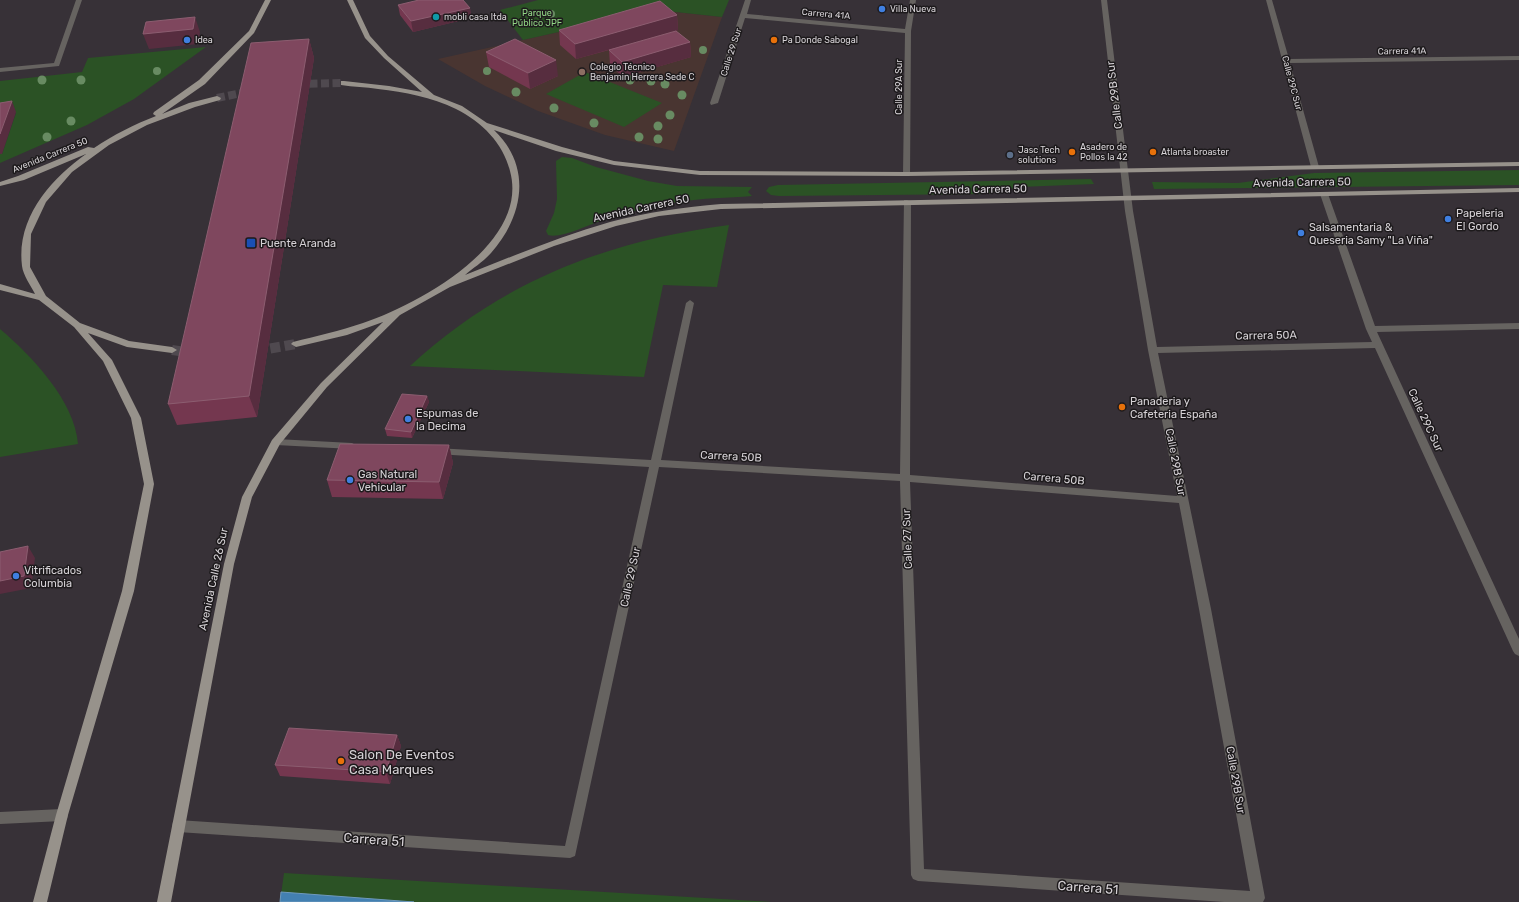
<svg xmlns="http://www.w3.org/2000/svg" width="1519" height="902" font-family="Rubik,sans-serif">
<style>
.education{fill:#493531}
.green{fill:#2b5225}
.water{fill:#4380b1;stroke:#6f99bc}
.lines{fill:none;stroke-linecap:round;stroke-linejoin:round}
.major-tunnel-far1{stroke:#4f494f;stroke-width:8;stroke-dasharray:8 3.5;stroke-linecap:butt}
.major-tunnel{stroke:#4f494f;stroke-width:10;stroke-dasharray:10 4.5;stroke-linecap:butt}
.minor{fill:#666360;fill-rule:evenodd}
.major{fill:#97928b;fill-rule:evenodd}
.tree{fill:#688b62}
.wall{fill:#74374f}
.shaded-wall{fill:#572d3f}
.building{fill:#7f475e;stroke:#8c5d70}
.shop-dot{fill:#3f7fe0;stroke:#1d1a1c;stroke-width:1.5}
.culture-dot{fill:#0f9aa8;stroke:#1d1a1c;stroke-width:1.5}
.food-dot{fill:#e8710a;stroke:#1d1a1c;stroke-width:1.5}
.education-dot{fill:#8d6e63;stroke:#1d1a1c;stroke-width:1.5}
.service-dot{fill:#5c6f8a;stroke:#1d1a1c;stroke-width:1.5}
.transit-dot{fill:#1a4fb4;stroke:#1d1a1c;stroke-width:1.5}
.labels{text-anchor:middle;stroke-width:3;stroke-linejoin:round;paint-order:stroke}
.far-poi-label{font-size:9px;fill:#d6d2d6;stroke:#1d1a1c;text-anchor:start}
.far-park-label{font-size:9px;fill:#91d585;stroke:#1d1a1c}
.far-street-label{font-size:9px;fill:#d6d2d6;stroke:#1d1a1c}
.street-label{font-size:11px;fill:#d6d2d6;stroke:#1d1a1c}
.poi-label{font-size:11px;fill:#d6d2d6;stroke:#1d1a1c;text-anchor:start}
.near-poi-label{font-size:13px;fill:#d6d2d6;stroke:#1d1a1c;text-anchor:start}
.near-street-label{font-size:13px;fill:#d6d2d6;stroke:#1d1a1c}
</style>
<rect width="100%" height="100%" fill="#373137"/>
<path class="education" d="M657 10 722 17 674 151 605 135 538 111 485 86 438 59Z"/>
<path class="green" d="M538 0H729L722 17 657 10 523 40 500 10Z
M206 47 134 99 87 125 0 163V154H2L16 113 0 114V81L82 72 88 58Z
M585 72 662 103 624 127 546 94Z
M562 157 572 158 596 167 648 181 677 186 752 187 748 192 752 196C728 198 702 198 678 202 653 206 628 212 603 220 590 224 561 239 548 235L546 231 554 213 557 199 556 161Z
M1519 170V185L1154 189 1152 182 1238 183 1314 173Z
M1091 179 1094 184 1020 187 985 194 779 196 771 195 766 191 769 187 778 185Z
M729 225 717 287 663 285 644 377 410 366C502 281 607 241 729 225Z
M0 329C31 355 75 401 78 444L0 457Z
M284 873 772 902H280Z"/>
<path class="water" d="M281 892 414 902H280Z"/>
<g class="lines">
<path class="major-tunnel-far1" d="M298 84 344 83
M217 98 252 91"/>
<path class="major-tunnel" d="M172 350 194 353
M256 351 296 344"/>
<path class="minor" d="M76 0H82L59 66 0 72V68L54 63Z
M745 0H751L747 14 905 29 910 0H916L911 31 910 176H904L903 174 905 33 745 18 718 103 711 105 710 103Z
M1101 0H1107L1133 211 1157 347 1372 342 1366 329 1320 194 1324 192 1328 194 1375 326 1519 323V329L1377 332 1519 639V656L1515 654 1513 651 1375 348 1158 353 1211 609 1265 898 1263 902H1224L918 881 913 879 911 875 900 481 659 467 575 856 570 858 178 832 173 830 172 826 173 822 178 820 565 846 649 467 436 454 431 451 436 448 651 460 686 303 690 300 694 303 661 460 900 474 904 200H907L911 202 910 475 1177 496 1148 350 1125 211ZM910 482 1179 503 1199 609 1250 891 924 869Z
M1266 0H1272L1289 59 1519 56V60L1290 63 1319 167 1315 169 1311 167Z
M276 439 352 443 357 446 352 449 276 445 271 442Z
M62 809 67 811 68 815 67 819 62 821 0 824V812Z"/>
<path class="major" d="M265 0H271L254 33 205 84 162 114 189 103 217 96 221 98 220 100 195 107 147 125 109 145 72 172 46 202 31 234 30 267 46 296 80 323 129 341 172 347 177 350 172 353 127 347 88 333 112 360 141 418 154 484 134 591 68 815 47 902H33L56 815 122 591 144 484 131 418 103 361 74 327 39 300 0 290V284L35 294C31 286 23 275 22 266 16 218 51 179 86 154L24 180 0 186V182L18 176 88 147 94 148C113 135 135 124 156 116L153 114 154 112 199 80 249 31Z
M347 0H353L370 36 388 56 434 95 462 106 487 123 562 147 614 161 700 171 907 172 1519 162V166L907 176 700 175 614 165 556 151 494 130C533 167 523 217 491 253 483 262 473 268 465 275 513 256 561 236 610 222 647 212 684 207 721 204L1519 188V192L721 209 659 216 616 226 554 246 450 287 400 315 327 387 280 444 252 497 234 564 171 902H157L224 564 242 497 272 440 321 383 383 322 347 335 296 347 291 344 293 342C316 336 340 331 363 323 419 304 530 244 510 171 503 143 482 122 456 109 431 97 405 92 378 89 366 87 353 87 341 85V81H344L389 86 422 92 384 58 365 38Z"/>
</g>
<g class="tree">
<circle cx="551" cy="14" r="4"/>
<circle cx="703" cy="50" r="4"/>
<circle cx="157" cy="71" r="4"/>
<circle cx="487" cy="71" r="4"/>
<circle cx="42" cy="80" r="4.5"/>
<circle cx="81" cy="80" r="4.5"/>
<circle cx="630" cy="80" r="4.5"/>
<circle cx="651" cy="81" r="4.5"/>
<circle cx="665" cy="84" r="4.5"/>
<circle cx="516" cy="92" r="4.5"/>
<circle cx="682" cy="95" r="4.5"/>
<circle cx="554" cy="108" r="4.5"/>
<circle cx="670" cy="115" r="4.5"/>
<circle cx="71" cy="121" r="4.5"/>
<circle cx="594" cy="123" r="4.5"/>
<circle cx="658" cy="126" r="4.5"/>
<circle cx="47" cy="137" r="4.5"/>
<circle cx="639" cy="137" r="4.5"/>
<circle cx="658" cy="139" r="4.5"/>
</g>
<path class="wall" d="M398 5 470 8 471 18 413 32 400 15Z
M677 15 678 30 625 45 690 42 691 57 623 77 610 65 609 50 576 59 560 45 559 30Z
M309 39 314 58 257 417 177 425 168 404Z
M486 52 558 76 530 89 489 67Z
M427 396 429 402 412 438 387 436 385 429Z
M449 445 453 463 443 499 332 497 327 480Z
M397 735 401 746 390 784 280 776 275 765Z"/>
<path class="shaded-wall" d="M470 8 471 18 413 32 411 21Z
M677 15 678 30 576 59 575 44Z
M195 17 200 32 198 44 149 49 143 34Z
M309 39 314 58 257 417 249 396Z
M690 42 691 57 623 77 622 62Z
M556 60 558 76 530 89 528 73Z
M12 101 16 112 2 154H0V134Z
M427 396 429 402 412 438 411 432Z
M449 445 453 463 443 499 439 482Z
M28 546 35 558 31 588 0 594V581Z
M397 735 401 746 390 784 386 772Z"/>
<path class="building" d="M419 0H463L470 8 411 21 398 5Z
M660 1 677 15 575 44 559 30Z
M195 17 193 29 143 34 146 22Z
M676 31 690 42 622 62 609 50Z
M309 39 249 396 168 404 251 43Z
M515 39 556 60 528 73 486 52Z
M12 101 0 134V103Z
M402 394 427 396 411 432 385 429Z
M340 444 449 445 439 482 327 480Z
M28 546 24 576 0 581V552Z
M289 728 397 735 386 772 275 765Z"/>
<g class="shop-dot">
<circle cx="882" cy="9" r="4"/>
<circle cx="187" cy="40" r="4"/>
<circle cx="1448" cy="219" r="4"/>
<circle cx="1301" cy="233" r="4"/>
<circle cx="408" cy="419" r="4"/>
<circle cx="350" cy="480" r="4"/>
<circle cx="16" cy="576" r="4"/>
</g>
<circle class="culture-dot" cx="436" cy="17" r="4"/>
<g class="food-dot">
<circle cx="774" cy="40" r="4"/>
<circle cx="1072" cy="152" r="4"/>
<circle cx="1153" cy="152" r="4"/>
<circle cx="1122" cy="407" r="4"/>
<circle cx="341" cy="761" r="4"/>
</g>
<circle class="education-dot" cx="582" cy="72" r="4"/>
<circle class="service-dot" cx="1010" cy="155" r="4"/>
<rect class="transit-dot" x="246" y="238" width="10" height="10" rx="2"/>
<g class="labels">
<g class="far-poi-label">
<text x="890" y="12">Villa Nueva</text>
<text x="444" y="20">mobli casa ltda</text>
<text x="195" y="43">Idea</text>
<text x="782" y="43">Pa Donde Sabogal</text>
<text x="590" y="70">Colegio Técnico<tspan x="590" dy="10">Benjamin Herrera Sede C</tspan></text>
<text x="1080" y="150">Asadero de<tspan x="1080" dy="10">Pollos la 42</tspan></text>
<text x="1018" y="153">Jasc Tech<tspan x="1018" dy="10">solutions</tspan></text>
<text x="1161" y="155">Atlanta broaster</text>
</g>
<g class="far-park-label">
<text x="537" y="16">Parque<tspan x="537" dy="10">Público JPF</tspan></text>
</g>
<g class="far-street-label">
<text transform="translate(826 14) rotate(5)" y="3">Carrera 41A</text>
<text transform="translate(1402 51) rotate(-1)" y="3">Carrera 41A</text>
<text transform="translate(731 52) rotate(-72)" y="3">Calle 29 Sur</text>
<text transform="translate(1292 83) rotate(75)" y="3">Calle 29C Sur</text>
<text transform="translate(899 87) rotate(-90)" y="3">Calle 29A Sur</text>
<text transform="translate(50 155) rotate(-22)" y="3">Avenida Carrera 50</text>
</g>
<g class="street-label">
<text transform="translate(1114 95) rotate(-97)" y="4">Calle 29B Sur</text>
<text transform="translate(1302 182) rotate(-1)" y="4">Avenida Carrera 50</text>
<text transform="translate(978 189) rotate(-1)" y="4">Avenida Carrera 50</text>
<text transform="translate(641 208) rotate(-12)" y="4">Avenida Carrera 50</text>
<text transform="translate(1266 335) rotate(-1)" y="4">Carrera 50A</text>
<text transform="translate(1426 420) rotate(65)" y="4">Calle 29C Sur</text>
<text transform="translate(731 456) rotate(3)" y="4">Carrera 50B</text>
<text transform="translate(1176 462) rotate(79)" y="4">Calle 29B Sur</text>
<text transform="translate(1054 478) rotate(5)" y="4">Carrera 50B</text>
<text transform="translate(907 539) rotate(-92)" y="4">Calle 27 Sur</text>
<text transform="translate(630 577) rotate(-78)" y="4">Calle 29 Sur</text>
<text transform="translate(213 579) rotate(-78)" y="4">Avenida Calle 26 Sur</text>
<text transform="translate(1236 780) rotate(80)" y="4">Calle 29B Sur</text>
</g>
<g class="poi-label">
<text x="1456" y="217">Papeleria<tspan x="1456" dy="13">El Gordo</tspan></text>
<text x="1309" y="231">Salsamentaria &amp;<tspan x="1309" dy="13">Queseria Samy "La Viña"</tspan></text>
<text x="260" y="247">Puente Aranda</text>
<text x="1130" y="405">Panaderia y<tspan x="1130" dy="13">Cafeteria España</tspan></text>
<text x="416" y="417">Espumas de<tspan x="416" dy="13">la Decima</tspan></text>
<text x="358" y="478">Gas Natural<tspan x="358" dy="13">Vehicular</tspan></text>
<text x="24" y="574">Vitrificados<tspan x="24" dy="13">Columbia</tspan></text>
</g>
<g class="near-poi-label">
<text x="349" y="759">Salon De Eventos<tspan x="349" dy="15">Casa Marques</tspan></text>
</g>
<g class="near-street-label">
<text transform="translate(374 839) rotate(4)" y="5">Carrera 51</text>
<text transform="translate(1088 887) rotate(4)" y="5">Carrera 51</text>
</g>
</g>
</svg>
